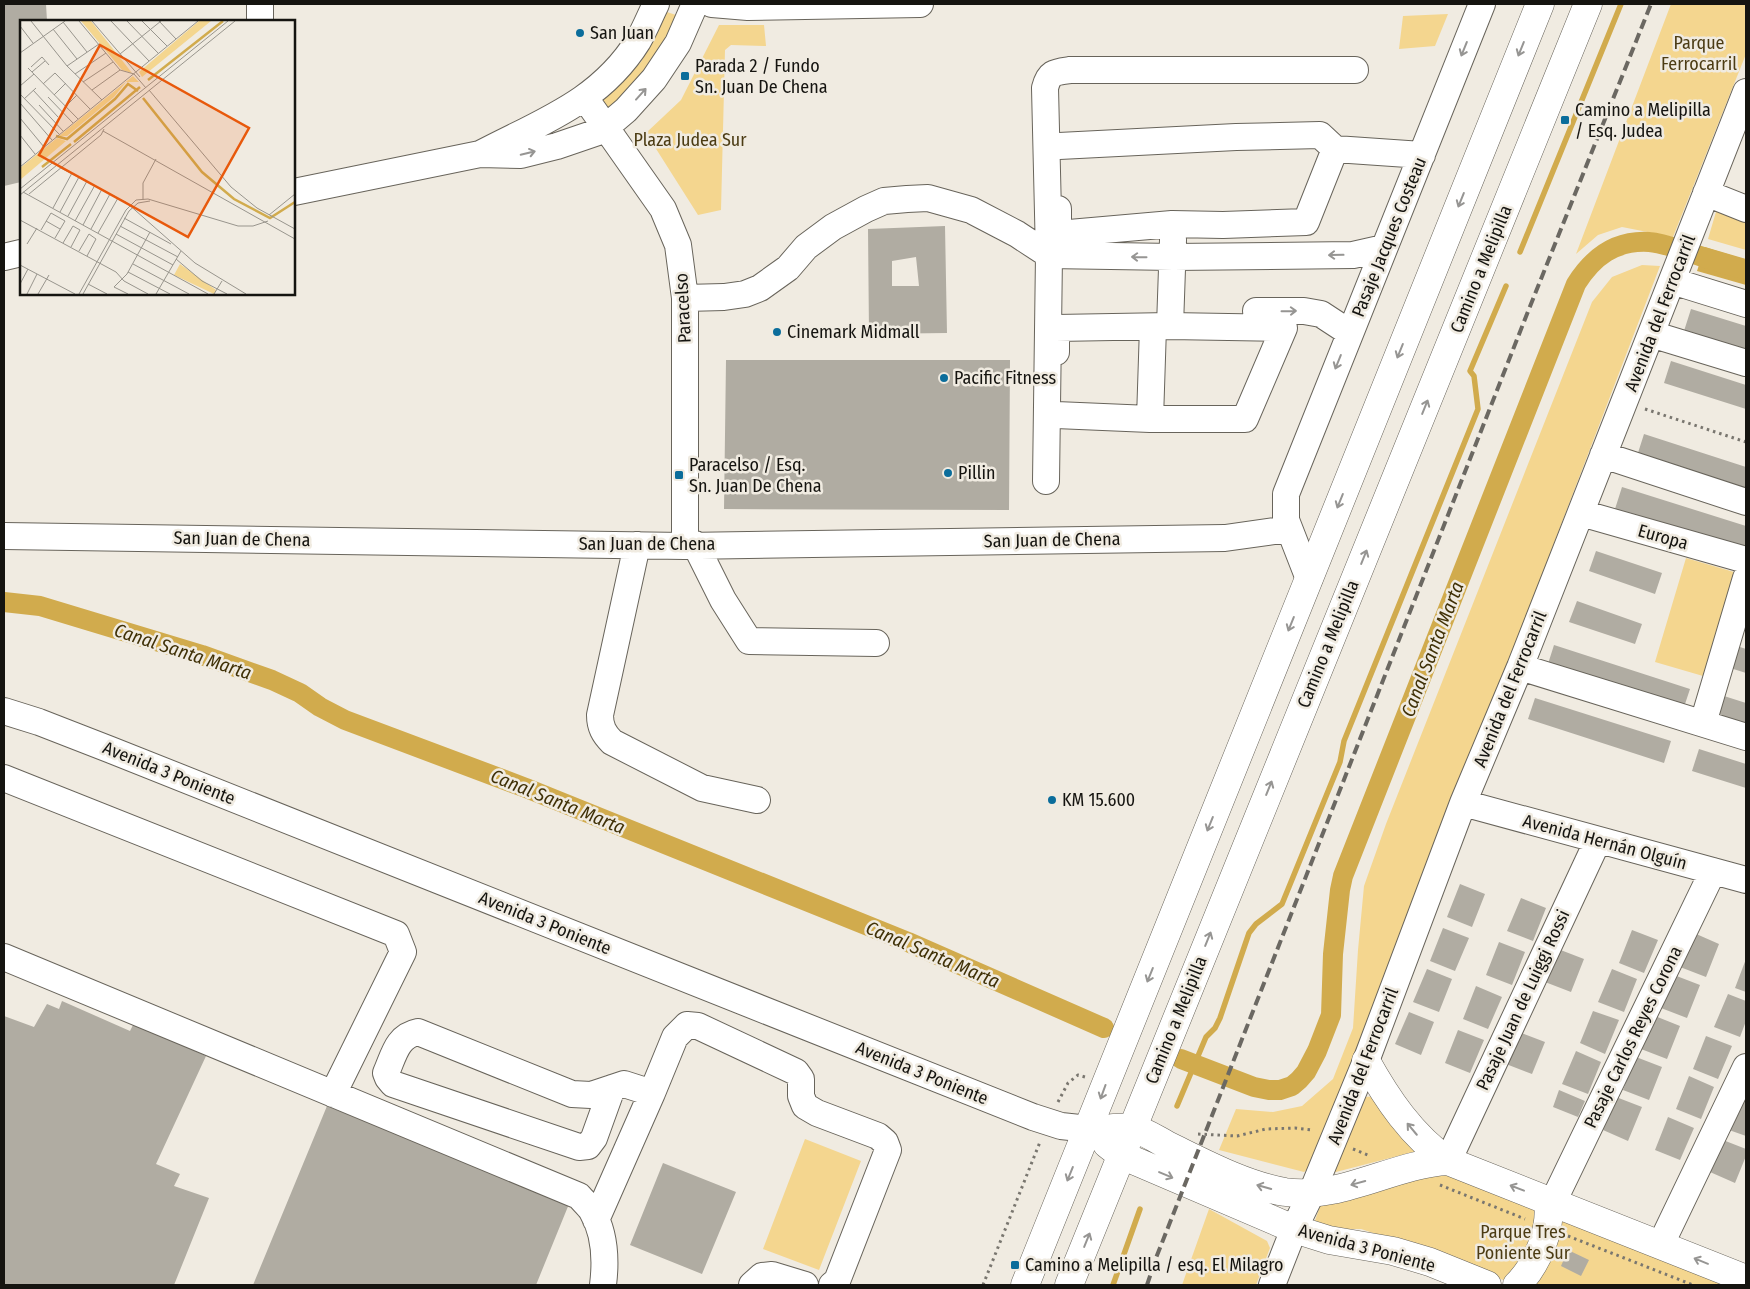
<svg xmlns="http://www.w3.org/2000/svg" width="1750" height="1289" font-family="'Fira Sans Condensed',sans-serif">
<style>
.green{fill:#f4d68f}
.water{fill:#d1ab4d}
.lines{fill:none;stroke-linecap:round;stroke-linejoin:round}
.stream{stroke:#d1ab4d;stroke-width:5.5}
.canal{stroke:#d1ab4d;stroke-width:20}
.building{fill:#b0aca2;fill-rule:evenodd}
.minor-casing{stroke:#68645b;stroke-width:28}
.major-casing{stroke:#68645b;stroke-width:29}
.path{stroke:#79766f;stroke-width:3;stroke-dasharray:2.5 4;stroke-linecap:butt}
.minor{stroke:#fff;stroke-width:26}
.major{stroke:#fff;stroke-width:28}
.rail{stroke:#6b6862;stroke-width:4;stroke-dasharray:10 5;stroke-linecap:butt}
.oneway{stroke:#969593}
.poi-dot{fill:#0b6d9b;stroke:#f0ebe1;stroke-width:2}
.labels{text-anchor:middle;stroke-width:5;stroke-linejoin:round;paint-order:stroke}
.poi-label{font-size:18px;fill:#151410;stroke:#f0ebe1;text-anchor:start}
.park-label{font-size:18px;fill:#4c3c14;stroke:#f0ebe1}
.street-label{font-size:18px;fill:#151410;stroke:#f0ebe1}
.water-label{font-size:19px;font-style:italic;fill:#403107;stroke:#f0ebe1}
.inset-river{fill:none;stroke:#d1ab4d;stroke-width:2.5}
.inset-road{fill:none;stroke:#98958d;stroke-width:1}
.view{fill:#e8590c;fill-opacity:0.15;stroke:#e8590c;stroke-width:2.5}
.inset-edge{fill:none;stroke:#151410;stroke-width:2.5}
</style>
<rect width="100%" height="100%" fill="#f0ebe1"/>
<path class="green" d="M1671 4H1746V54L1673 237 1622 227 1598 235 1576 254Z
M667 12 679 16 653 70 611 113 601 102 641 62Z
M1448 14 1435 46 1399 49 1403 16Z
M719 25H764L766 46 731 45 725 50 721 210 698 215 646 133 681 100Z
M1718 205 1746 217V250L1708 239Z
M1642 265 1660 266 1318 1160 1304 1172 1219 1150 1236 1109 1273 1112 1302 1106 1333 1079 1353 1028 1358 950 1364 886 1386 824 1592 302 1612 277Z
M1686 558 1734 572 1703 676 1655 662Z
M1376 1096 1421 1150 1332 1173 1358 1105 1365 1097Z
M805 1139 861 1161 819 1270 763 1249Z
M1437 1169 1736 1285H1516L1437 1254 1361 1229H1337L1313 1226 1323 1198Z
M1209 1209 1267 1241 1270 1248 1256 1285H1182Z"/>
<path class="water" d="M1705 247 1746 259V285L1697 271Z"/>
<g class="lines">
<path class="stream" d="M1520 252 1621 4
M1177 1106 1206 1037 1215 1028 1220 1018 1249 933 1256 924 1282 904 1340 762 1344 741 1478 409 1474 376 1470 371 1506 286
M1113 1285 1140 1209"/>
<path class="canal" d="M4 602 40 606 202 655 272 680 300 693 320 707 345 720 526 788 908 942 1104 1028
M1181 1059 1254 1087 1269 1090H1280L1292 1086 1299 1080 1306 1072 1317 1051 1331 1015 1333 954 1340 890 1343 876 1576 284C1593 257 1615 240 1649 242 1664 243 1680 250 1694 254 1711 260 1729 265 1746 270"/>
</g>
<path class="building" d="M4 4H46L47 21H21V182L4 186Z
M945 226 947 333 869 334 868 229ZM916 257 919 286H892V261Z
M1691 309 1746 326V351L1684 331Z
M726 360H1010L1009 510 724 509Z
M1671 361 1746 385V409L1664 383Z
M1644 434 1746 467V491L1637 456Z
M1622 487 1746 526V551L1615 509Z
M1596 551 1662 573 1655 594 1589 571Z
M1577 601 1642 624 1635 644 1569 622Z
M1554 645 1690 689 1683 710 1547 667Z
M1734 645 1746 649V673L1727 667Z
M1724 696 1746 703V727L1717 718Z
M1535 698 1671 741 1664 763 1528 719Z
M1699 749 1746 764V788L1692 771Z
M1460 884 1485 894 1472 927 1447 917Z
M1521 898 1546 908 1533 941 1507 931Z
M1443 928 1469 938 1455 971 1430 961Z
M1632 930 1658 940 1644 973 1619 963Z
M1694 933 1719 944 1706 977 1680 967Z
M1499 942 1525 952 1512 985 1486 975Z
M1558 949 1584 959 1571 992 1545 982Z
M1746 959V992L1735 988Z
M1427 969 1452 979 1439 1012 1413 1002Z
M1612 969 1637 979 1624 1012 1598 1002Z
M1674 975 1700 985 1687 1018 1661 1008Z
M1476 986 1502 997 1488 1029 1463 1019Z
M1728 994 1746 1001V1021L1740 1037 1714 1027Z
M62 1001 130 1031 134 1023 206 1056 156 1164 180 1174 174 1186 209 1198 174 1285H4V1016L34 1027 47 1004 59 1009Z
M1593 1011 1619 1020 1605 1054 1580 1043Z
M1409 1012 1434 1022 1421 1055 1395 1044Z
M1655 1016 1680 1026 1667 1059 1641 1049Z
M1458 1030 1484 1040 1470 1073 1445 1063Z
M1519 1032 1545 1042 1532 1074 1506 1064Z
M1706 1036 1732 1046 1718 1079 1693 1069Z
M1576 1051 1601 1062 1588 1094 1562 1084Z
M1636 1057 1662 1067 1649 1100 1623 1090Z
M1689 1076 1714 1087 1701 1119 1676 1109Z
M1559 1090 1585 1101 1578 1117 1553 1107Z
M1616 1097 1642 1107 1628 1141 1603 1130Z
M1743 1097 1746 1098V1136L1729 1130Z
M327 1106 569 1204 536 1285H253Z
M1668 1117 1694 1128 1680 1160 1655 1150Z
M1723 1140 1746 1149V1156L1735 1183 1710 1172Z
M663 1163 736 1192 702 1274 630 1245Z
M1568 1250 1589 1260 1581 1276 1561 1266Z"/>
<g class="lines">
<defs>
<path id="minor" d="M260 4V21
M712 4 748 7 920 4
M585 98 663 209 678 245 685 298V546
M1059 146 1236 137 1320 135 1335 149
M1335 149 1422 155
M482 153C541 122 600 102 638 41 645 29 650 16 656 4
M294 192 480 154 521 155 557 146 598 132 606 127 626 110 654 79 678 43 695 4
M1706 193 1746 209
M1058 209V234L1172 224 1223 225 1306 222 1335 149
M4 257 21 253
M1672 281 1746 304
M685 298 724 297 745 294 760 288 788 268 806 247 833 227 866 209 884 201 907 199 928 198 971 210 1017 234 1049 255 1173 257 1353 255 1384 248
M1256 311H1304L1321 314 1350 333
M1170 326 1173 240
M1651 334 1746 363
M1056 352V328L1170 326 1284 328 1245 419H1150L1056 415
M1150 419 1153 327
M1603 455 1746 502
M1046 481 1049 255 1045 88C1049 72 1055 72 1070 70H1355
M1581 513 1746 560
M4 536 685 546 1225 538 1289 529
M695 544 723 600 749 641 876 643
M637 545 600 715C600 727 604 734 612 742L702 788 757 800
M1309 579 1286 520V494L1482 4
M1520 667 1746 737
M4 711 39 722 111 750 1033 1117 1061 1126 1089 1129
M1703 723 1746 578
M4 778 396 934 403 952 333 1094
M1463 803 1746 880
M4 957 579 1196C583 1201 589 1206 592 1211 605 1233 606 1261 603 1285
M612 1088 594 1138 588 1146 579 1147 393 1084 388 1078 386 1073C394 1055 397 1036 418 1032L572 1094 591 1095 624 1084 652 1093
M1448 1161 1598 840
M1553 1202 1713 871
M596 1220 652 1093 675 1037 687 1025 698 1026 796 1072 801 1079V1096L805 1106 817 1113 878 1136 885 1142 888 1150 837 1281 832 1285
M1661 1244 1746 1067
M752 1285 762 1276 772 1275 805 1285
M1272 1285 1294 1229 1312 1192 1366 1061 1463 803 1520 667 1746 92"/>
<path id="major" d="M1366 1061C1387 1099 1412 1136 1448 1161
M1113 1128C1119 1128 1126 1127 1132 1128 1143 1130 1159 1141 1169 1146 1206 1164 1245 1185 1285 1192 1342 1200 1393 1164 1448 1161L1746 1279
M1107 1144 1121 1155 1294 1229 1329 1240 1393 1251 1430 1262 1487 1285
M1025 1285 1540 4
M1069 1285 1588 4
M1517 1285C1538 1264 1552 1229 1548 1200"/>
</defs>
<use href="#minor" class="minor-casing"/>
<use href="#major" class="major-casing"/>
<path class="path" d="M1645 409 1746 442
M1058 1102 1068 1083 1078 1075 1085 1077
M1198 1134 1237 1136 1266 1129 1295 1128 1313 1130
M1353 1149 1370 1156
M1440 1185 1525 1219
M1568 1236 1693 1285
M983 1285 1040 1142"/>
<use href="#minor" class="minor"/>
<use href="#major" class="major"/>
<path class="rail" d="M1147 1285 1156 1258 1527 314 1651 4"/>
</g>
<defs><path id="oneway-shaft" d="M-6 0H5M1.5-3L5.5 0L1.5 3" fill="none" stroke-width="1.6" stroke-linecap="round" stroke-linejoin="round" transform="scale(1.25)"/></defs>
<g class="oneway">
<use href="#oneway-shaft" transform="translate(1464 49) rotate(112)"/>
<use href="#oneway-shaft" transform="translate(1521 49) rotate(112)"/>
<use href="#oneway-shaft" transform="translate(641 94) rotate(-48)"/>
<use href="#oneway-shaft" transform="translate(528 153) rotate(-13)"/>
<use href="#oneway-shaft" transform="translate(1461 200) rotate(112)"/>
<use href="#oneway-shaft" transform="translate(1336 255) rotate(179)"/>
<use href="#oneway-shaft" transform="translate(1139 257) rotate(-179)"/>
<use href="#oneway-shaft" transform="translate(1289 311) rotate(-1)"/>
<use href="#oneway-shaft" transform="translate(1400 351) rotate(112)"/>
<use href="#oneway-shaft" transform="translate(1338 362) rotate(112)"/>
<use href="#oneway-shaft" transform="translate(1425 407) rotate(-68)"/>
<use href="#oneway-shaft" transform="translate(1340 501) rotate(112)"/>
<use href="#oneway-shaft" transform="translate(1364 557) rotate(-68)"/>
<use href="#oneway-shaft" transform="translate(1291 624) rotate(112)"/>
<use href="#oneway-shaft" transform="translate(1269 788) rotate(-68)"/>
<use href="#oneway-shaft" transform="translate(1210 824) rotate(112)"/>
<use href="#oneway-shaft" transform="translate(1208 939) rotate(-68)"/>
<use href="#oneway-shaft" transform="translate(1150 975) rotate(112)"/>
<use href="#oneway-shaft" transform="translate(1103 1092) rotate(110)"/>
<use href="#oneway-shaft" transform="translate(1412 1129) rotate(-130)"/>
<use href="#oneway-shaft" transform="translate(1070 1174) rotate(112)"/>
<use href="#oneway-shaft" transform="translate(1166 1175) rotate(23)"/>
<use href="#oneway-shaft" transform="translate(1358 1183) rotate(165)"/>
<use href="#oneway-shaft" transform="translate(1264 1187) rotate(-164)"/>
<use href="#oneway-shaft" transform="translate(1517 1188) rotate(-159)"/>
<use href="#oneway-shaft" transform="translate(1087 1240) rotate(-68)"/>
<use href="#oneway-shaft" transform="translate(1701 1261) rotate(-158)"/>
</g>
<g class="poi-dot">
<circle cx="580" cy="33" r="5"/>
<rect x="680" y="71" width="10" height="10" rx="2.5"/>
<rect x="1560" y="115" width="10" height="10" rx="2.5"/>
<circle cx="777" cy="332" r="5"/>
<circle cx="944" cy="378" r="5"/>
<circle cx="948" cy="473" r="5"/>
<rect x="674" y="470" width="10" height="10" rx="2.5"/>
<circle cx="1052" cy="800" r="5"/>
<rect x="1010" y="1260" width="10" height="10" rx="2.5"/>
</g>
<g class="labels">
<g class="poi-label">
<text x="590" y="39">San Juan</text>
<text x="695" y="72">Parada 2 / Fundo<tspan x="695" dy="21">Sn. Juan De Chena</tspan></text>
<text x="1575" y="116">Camino a Melipilla<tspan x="1575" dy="21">/ Esq. Judea</tspan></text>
<text x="787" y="338">Cinemark Midmall</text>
<text x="954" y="384">Pacific Fitness</text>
<text x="689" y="471">Paracelso / Esq.<tspan x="689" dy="21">Sn. Juan De Chena</tspan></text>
<text x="958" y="479">Pillin</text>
<text x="1062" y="806">KM 15.600</text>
<text x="1025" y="1271">Camino a Melipilla / esq. El Milagro</text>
</g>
<g class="park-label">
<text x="1699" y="49">Parque<tspan x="1699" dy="21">Ferrocarril</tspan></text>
<text x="690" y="146">Plaza Judea Sur</text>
<text x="1523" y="1238">Parque Tres<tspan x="1523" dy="21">Poniente Sur</tspan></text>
</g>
<g class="street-label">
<text transform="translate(1389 237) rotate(-68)" y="6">Pasaje Jacques Costeau</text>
<text transform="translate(1481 269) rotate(-68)" y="6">Camino a Melipilla</text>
<text transform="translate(683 308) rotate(-93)" y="6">Paracelso</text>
<text transform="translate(1660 313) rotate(-69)" y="6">Avenida del Ferrocarril</text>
<text transform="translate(1663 537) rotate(16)" y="6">Europa</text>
<text transform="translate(242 539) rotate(1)" y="6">San Juan de Chena</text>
<text transform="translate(1052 540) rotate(-1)" y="6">San Juan de Chena</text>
<text x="647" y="550">San Juan de Chena</text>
<text transform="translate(1328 644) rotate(-68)" y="6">Camino a Melipilla</text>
<text transform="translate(1510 689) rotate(-68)" y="6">Avenida del Ferrocarril</text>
<text transform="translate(169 773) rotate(22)" y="6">Avenida 3 Poniente</text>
<text transform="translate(1605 842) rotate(15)" y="6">Avenida Hernán Olguín</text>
<text transform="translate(545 923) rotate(22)" y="6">Avenida 3 Poniente</text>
<text transform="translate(1523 1000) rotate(-65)" y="6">Pasaje Juan de Luiggi Rossi</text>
<text transform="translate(1176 1020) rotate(-68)" y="6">Camino a Melipilla</text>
<text transform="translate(1633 1037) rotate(-64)" y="6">Pasaje Carlos Reyes Corona</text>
<text transform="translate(1363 1066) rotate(-69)" y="6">Avenida del Ferrocarril</text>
<text transform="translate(922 1073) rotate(22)" y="6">Avenida 3 Poniente</text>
<text transform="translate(1367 1248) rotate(15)" y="6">Avenida 3 Poniente</text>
</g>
<g class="water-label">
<text transform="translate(1432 649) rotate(-69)" y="7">Canal Santa Marta</text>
<text transform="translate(183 651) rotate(18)" y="7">Canal Santa Marta</text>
<text transform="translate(558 801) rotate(22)" y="7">Canal Santa Marta</text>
<text transform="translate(933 954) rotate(23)" y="7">Canal Santa Marta</text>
</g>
</g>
<g transform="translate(20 20)">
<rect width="275" height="275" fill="#f0ebe1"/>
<path d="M61 1H71L112 53 102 50ZM179 1H191L122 57 119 52ZM113 56 119 62H106L94 77 47 116H39ZM37 118 46 121 0 160V148ZM160 244 196 270 194 274 154 255Z" fill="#f4d68f"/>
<path class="inset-river" d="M128 60 203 1M123 78 182 152 214 179 250 198 275 182M36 116 47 119 95 79 108 64 118 71M54 122 120 67M22 147 51 124"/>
<path class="inset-road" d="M11 1 47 46 82 80M59 1 100 50 114 54 126 68M72 1 120 57M91 1 129 41M107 1 138 33M122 1 147 26M139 1 156 19M43 2 67 32M0 6 13 23M33 9 57 39M0 33 45 1M100 34 141 1M47 46 79 24M11 47 22 37 29 45M8 48 58 99M12 52 25 41M55 54 86 33M63 62 93 42M23 64 35 53 70 89M0 66 14 54M13 70 38 97M72 70 100 50M129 70 211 167 237 188 275 209M0 74 39 114M34 75 46 63M28 77 53 103M4 79 16 68M0 83 32 120M19 85 43 111M45 87 57 75M0 98 24 127M83 111 275 219M0 115 15 134M0 147 178 1M41 148 107 183 175 243 226 274M0 169 208 1M3 172 188 274M9 174 81 115 84 109M0 175 215 1M123 180V163L136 139M33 188 52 153M40 192 59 157M249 195 275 174M48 196 67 161M104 198 151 224M0 200 96 252 104 261 128 274M26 201 40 209M55 201 75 165M63 205 82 169M100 206 158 237M71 209 90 174M21 210 31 193 45 201 35 218M78 213 98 178M96 214 153 245M43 223 53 206 60 210 51 227M7 224 17 208M59 231 69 214 76 219 67 236M156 239 182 261 207 274M113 244 169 274M0 245 55 274M108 252 150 274M0 264 8 249M68 264 87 274M7 274 17 254M18 274 29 255M59 274 106 190 116 180 128 179 218 206H233L248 201M63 274 109 191 118 183 130 181M108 274 94 267 107 254 130 212M136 274 161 231M194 274 202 261"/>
<path class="view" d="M80 25 229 108 168 217 19 135Z"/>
<rect width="275" height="275" class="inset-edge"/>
</g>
<rect width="1750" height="1289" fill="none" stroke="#151410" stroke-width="10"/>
</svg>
